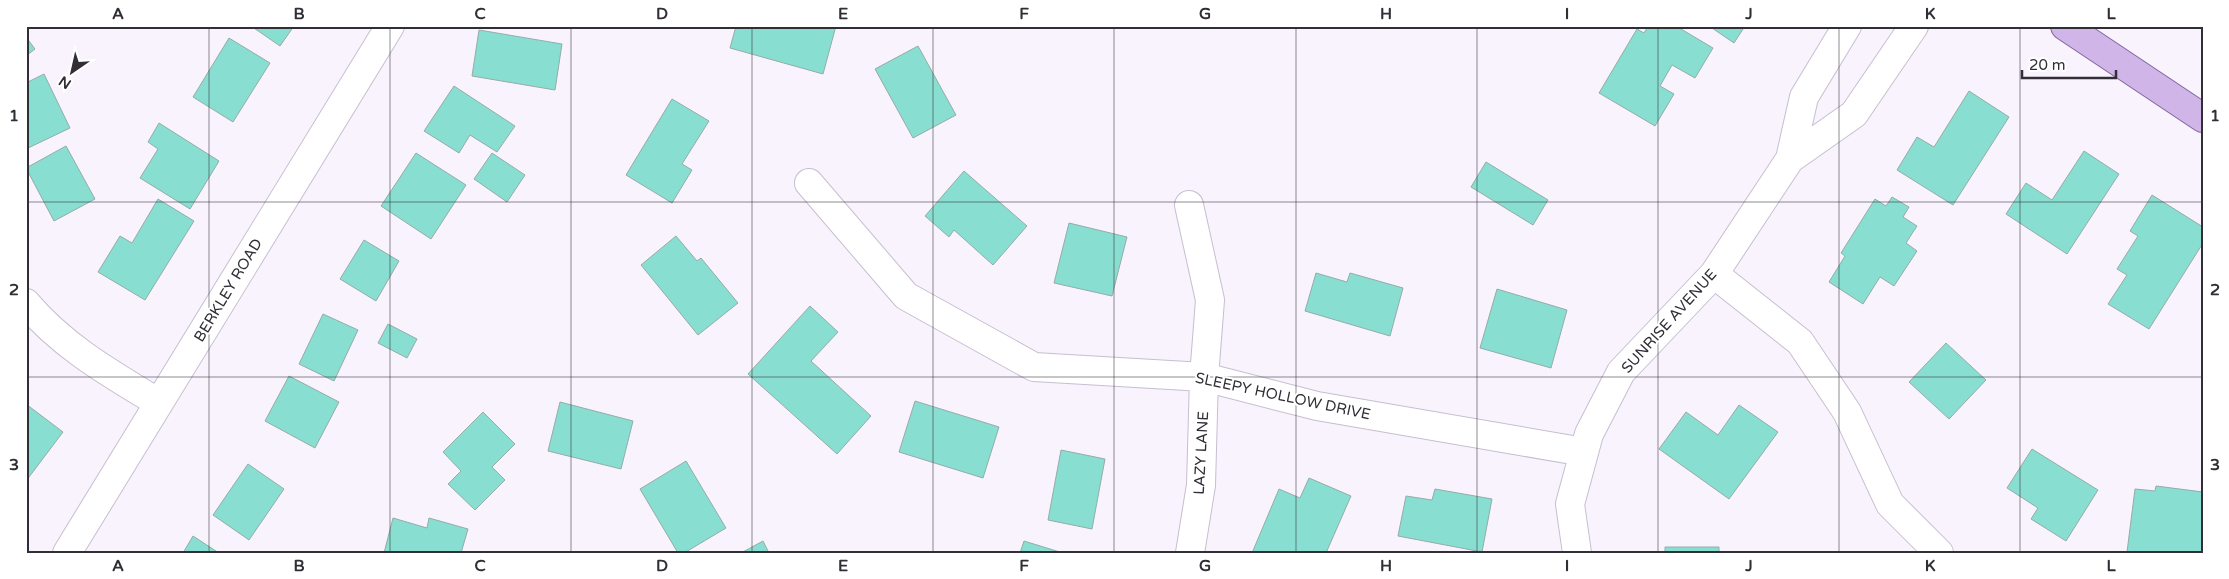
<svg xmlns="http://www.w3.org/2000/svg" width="2229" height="579" font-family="'Varela Round',sans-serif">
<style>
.building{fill:#87ded1;stroke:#95aca8}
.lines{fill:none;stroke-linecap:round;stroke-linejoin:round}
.minor-casing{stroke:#c7bed0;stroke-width:30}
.major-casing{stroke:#8566a0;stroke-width:30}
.minor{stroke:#fff;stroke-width:28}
.major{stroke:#d0b5e8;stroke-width:28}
.grid{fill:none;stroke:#322e35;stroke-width:1;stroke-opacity:0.55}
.labels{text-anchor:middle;stroke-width:4;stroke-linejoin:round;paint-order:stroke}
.street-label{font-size:15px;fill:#322e35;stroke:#fff}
.neatline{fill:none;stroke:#322e35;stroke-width:2}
.grid-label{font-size:16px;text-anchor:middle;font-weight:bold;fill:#322e35}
</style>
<rect width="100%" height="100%" fill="#f9f3fe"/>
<path class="building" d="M251 26H294L280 46Z
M736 26H836L823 74 730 48Z
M1648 26H1676L1713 48 1695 78 1672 65 1660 86 1674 94 1655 126 1599 93 1637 29 1644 33Z
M1709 26H1745L1734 43Z
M479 30 562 44 555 90 472 76Z
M26 37 35 49 26 56Z
M229 38 270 63 233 122 193 97Z
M918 46 956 115 913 138 875 69Z
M44 74 70 128 26 149V83Z
M454 86 515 126 497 152 470 135 459 153 424 131Z
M1969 91 2009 117 1953 205 1897 170 1917 137 1934 147Z
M672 99 709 121 682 164 692 170 672 203 626 175Z
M159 123 219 161 190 209 140 178 158 149 148 142Z
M66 146 95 199 54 221 26 168Z
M2084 151 2119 174 2067 254 2006 214 2026 183 2052 200Z
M416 153 466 185 431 239 381 206Z
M492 153 525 175 507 202 474 179Z
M1486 162 1548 200 1533 225 1471 187Z
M964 171 1027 226 993 265 954 230 949 237 925 216Z
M2152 195 2203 227V243L2149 329 2108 304 2127 275 2117 269 2138 236 2130 231Z
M1892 197 1909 207 1903 217 1917 226 1906 243 1917 251 1894 286 1880 277 1863 304 1829 282 1845 256 1841 253 1875 199 1886 206Z
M158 199 194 221 145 300 98 272 120 236 132 243Z
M1069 223 1127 237 1112 296 1054 283Z
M676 236 697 261 701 258 738 303 698 335 641 265Z
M364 240 399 261 376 301 340 279Z
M1316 273 1347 282 1350 273 1403 288 1390 336 1305 311Z
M1497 289 1567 310 1551 368 1480 348Z
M810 306 838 332 811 361 871 416 837 454 748 374Z
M323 314 358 330 334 381 299 364Z
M388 324 417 339 407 358 378 343Z
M1946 343 1986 380 1949 419 1909 382Z
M289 376 339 402 315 448 265 421Z
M915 401 999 427 983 478 899 452Z
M560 402 633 421 621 469 548 451Z
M26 404 63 432 26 481Z
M1739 405 1778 432 1729 499 1659 449 1686 412 1718 435Z
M483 412 515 444 492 467 505 480 475 510 448 484 461 471 443 452Z
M2032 449 2098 490 2066 541 2031 519 2038 508 2007 488Z
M1061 450 1105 459 1092 529 1048 520Z
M686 461 726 528 684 553H678L640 489Z
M248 464 284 489 249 540 213 515Z
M1309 478 1351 496 1326 553H1252L1279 489 1300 498Z
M2156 486 2203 492V553L2127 552 2135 489 2155 491Z
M1435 489 1492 499 1482 552 1398 536 1406 496 1432 500Z
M393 518 427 528 429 518 468 529 461 553H384Z
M193 536 219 553H183Z
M763 541 769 553H741Z
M1024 541 1063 553H1020Z
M1665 547H1719V553H1665Z"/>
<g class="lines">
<defs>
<path id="minor" d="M1790 159 1854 114 1914 26
M809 183 906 296 1034 367 1204 377 1317 406 1584 452
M1189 205 1210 300 1204 377 1201 485 1190 553
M1714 274 1800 342 1847 412 1890 504 1939 553
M26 303C63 347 111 374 159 403
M67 553 390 26
M1577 553 1570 504 1589 434 1621 372 1714 274 1790 159 1804 97 1847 26"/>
<path id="major" d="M2065 26 2203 118"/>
</defs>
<use href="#minor" class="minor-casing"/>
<use href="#major" class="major-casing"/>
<use href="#minor" class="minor"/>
<use href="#major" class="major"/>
</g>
<path class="grid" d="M209 26V553M390 26V553M571 26V553M752 26V553M933 26V553M1114 26V553M1296 26V553M1477 26V553M1658 26V553M1839 26V553M2020 26V553M26 202H2203M26 377H2203"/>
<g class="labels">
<g class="street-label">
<text transform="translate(228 290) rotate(-59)" y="5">BERKLEY ROAD</text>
<text transform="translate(1669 321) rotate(-48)" y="5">SUNRISE AVENUE</text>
<text transform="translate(1283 396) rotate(12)" y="5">SLEEPY HOLLOW DRIVE</text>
<text transform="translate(1201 453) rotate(-87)" y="5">LAZY LANE</text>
</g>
</g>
<rect width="2229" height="579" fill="none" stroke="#ffffff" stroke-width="55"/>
<g transform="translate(72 72) rotate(214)" stroke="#ffffff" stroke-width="4" paint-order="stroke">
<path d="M0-4L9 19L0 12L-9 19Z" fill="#322e35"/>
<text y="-8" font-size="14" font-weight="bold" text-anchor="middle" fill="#322e35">N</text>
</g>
<path d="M2022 70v8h94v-8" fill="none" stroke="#322e35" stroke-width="2.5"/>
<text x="2029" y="70" font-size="15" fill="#322e35" stroke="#ffffff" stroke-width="4" paint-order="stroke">20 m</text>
<rect x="28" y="28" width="2174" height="524" class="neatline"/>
<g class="grid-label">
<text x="118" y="19">A</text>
<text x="299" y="19">B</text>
<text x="480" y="19">C</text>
<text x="662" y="19">D</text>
<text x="843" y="19">E</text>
<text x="1024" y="19">F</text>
<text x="1205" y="19">G</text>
<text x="1386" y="19">H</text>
<text x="1567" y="19">I</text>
<text x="1749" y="19">J</text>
<text x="1930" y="19">K</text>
<text x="2111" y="19">L</text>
<text x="14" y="121">1</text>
<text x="2215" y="121">1</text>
<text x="14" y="295">2</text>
<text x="2215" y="295">2</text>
<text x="14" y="470">3</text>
<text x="2215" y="470">3</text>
<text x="118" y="571">A</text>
<text x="299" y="571">B</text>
<text x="480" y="571">C</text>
<text x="662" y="571">D</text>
<text x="843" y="571">E</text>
<text x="1024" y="571">F</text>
<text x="1205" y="571">G</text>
<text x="1386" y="571">H</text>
<text x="1567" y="571">I</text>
<text x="1749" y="571">J</text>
<text x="1930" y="571">K</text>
<text x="2111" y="571">L</text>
</g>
</svg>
